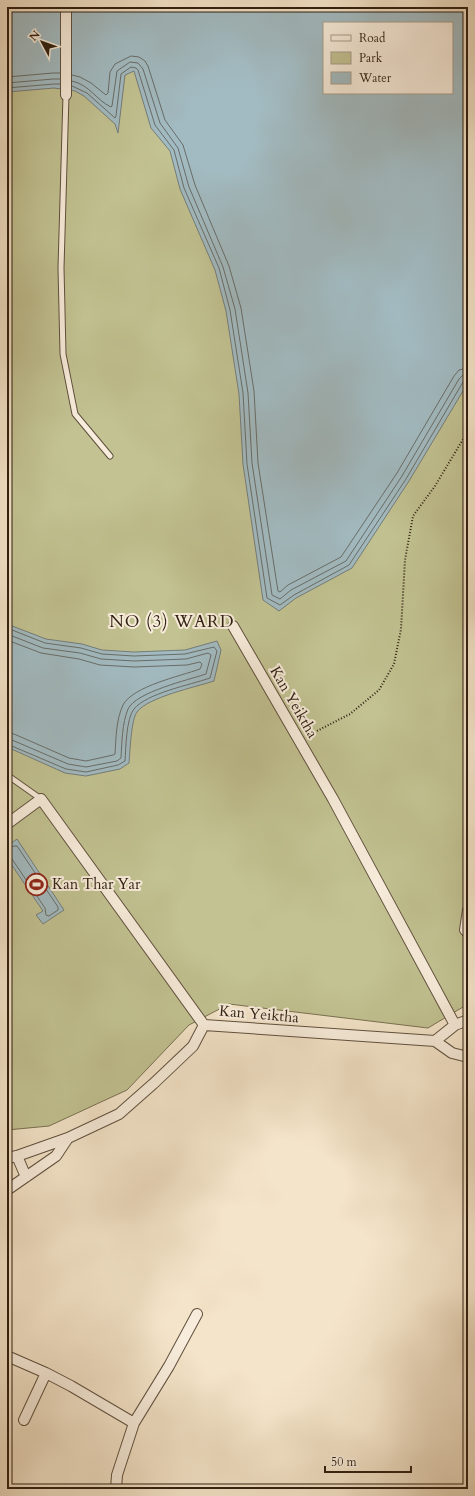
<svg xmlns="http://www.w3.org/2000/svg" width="475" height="1496" font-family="Cardo,serif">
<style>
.green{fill:#c2c292;stroke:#787051;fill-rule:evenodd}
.water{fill:#a2bbc2;stroke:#747d7b;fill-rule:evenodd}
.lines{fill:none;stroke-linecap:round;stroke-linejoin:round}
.shore{stroke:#686d69;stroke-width:1}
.lane-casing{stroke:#60503e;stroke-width:7}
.street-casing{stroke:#60503e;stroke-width:12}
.path{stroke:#2f1f10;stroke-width:2;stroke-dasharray:1 2;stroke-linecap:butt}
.lane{stroke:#f8eddc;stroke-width:5}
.street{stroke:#f8eddc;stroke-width:10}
.labels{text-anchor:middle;stroke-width:4;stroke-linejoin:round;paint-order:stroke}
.street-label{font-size:15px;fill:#2f1f10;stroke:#f8eddc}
.poi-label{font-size:15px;fill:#2f1f10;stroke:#f8eddc;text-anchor:start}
.quarter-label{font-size:17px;letter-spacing:1px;fill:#2f1f10;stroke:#f8eddc}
</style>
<rect width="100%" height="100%" fill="#f4e4c9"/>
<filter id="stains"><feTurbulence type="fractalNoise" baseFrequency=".005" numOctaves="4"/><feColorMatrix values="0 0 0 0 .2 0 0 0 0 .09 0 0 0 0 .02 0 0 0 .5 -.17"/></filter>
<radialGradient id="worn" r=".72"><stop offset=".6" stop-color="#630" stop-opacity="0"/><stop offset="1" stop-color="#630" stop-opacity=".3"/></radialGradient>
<path class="green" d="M7 7H468V1004L428 1028 229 1004 189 1025 127 1090 49 1126 7 1130ZM324 23H452V93H324Z"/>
<path class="water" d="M7 7H468V380L463 391 409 481 352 568 296 598 279 611 263 600 243 464 239 394 226 311 215 270 180 189 170 151 151 128 134 71 125 75 118 133 115 124 84 96 75 91 54 88 7 92ZM324 23H452V93H324Z
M7 624 46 639 82 644 102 650 134 652 185 650 217 641 221 650 214 681C196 687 148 697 137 712 131 720 130 752 129 763L120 769 86 776 65 773 7 747Z
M17 839 64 910 43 924 36 915 43 911 7 858V846Z"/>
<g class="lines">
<path class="shore" d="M72 75 80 77 91 83 106 95 108 93 110 72 115 64 131 56 139 57 145 61 148 66 165 120 183 145 195 185 229 266 241 308 254 391 258 463 278 591 280 592 288 585 341 557 397 473 454 376 459 370 468 368
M7 77 53 73H60
M72 81C90 85 96 100 111 107L112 106 117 71 130 62 138 63 143 69 160 123 178 148 189 187 223 267 235 309 248 393 252 463 272 595 280 599 291 590 346 561 402 476 459 379 463 375 468 374
M7 83 53 79H60
M72 86 87 93 115 118 116 116 121 74 131 67 136 68 138 70 155 125 174 150 184 188 219 268 230 310 243 393 247 464 267 598 280 605 294 595 349 565 406 479 463 382 468 379
M7 88 54 84H60
M7 628 45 643 81 648 102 654 134 656 185 654 214 647 217 651 210 678C190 685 147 693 134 709 126 719 126 748 125 761L118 765 86 772 66 769 7 744
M7 634 43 648 80 653 101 659 134 661 186 659 208 653 211 655 206 674C188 680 136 692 128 709 122 724 122 741 121 758L117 761 86 767 68 764 12 740 7 739
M7 640 41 653 79 659 100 665 134 667 187 665 200 662 202 664 200 669C181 676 133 686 123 705 116 720 116 738 115 754L113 755 86 761 69 758 14 734 7 733
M7 849 14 846H17L58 907V910L49 916 46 915 45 908 12 859 7 857"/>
<defs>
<path id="lane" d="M66 95 61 268 63 354 75 414 110 456
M7 775 41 799"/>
<path id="street" d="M66 7V95
M233 626 333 799 455 1025
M7 824 41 799 204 1025
M468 910 465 930 468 933
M435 1041 455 1025 468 1020
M435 1041 452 1053 468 1057
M17 1156 26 1177
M7 1158 17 1156 68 1138 119 1114 153 1084 193 1046 204 1025 435 1041
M7 1190 56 1156 68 1138
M7 1356 46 1373 24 1420
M46 1373 71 1386 134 1423
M116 1489 117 1475 134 1423 169 1366 197 1314"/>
</defs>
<use href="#lane" class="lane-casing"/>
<use href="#street" class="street-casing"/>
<path class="path" d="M309 735 350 714 379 690 394 664 401 629 405 560 413 516 435 486 468 431"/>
<use href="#lane" class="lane"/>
<use href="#street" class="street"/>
</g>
<defs>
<symbol id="stadium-ring" viewBox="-11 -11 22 22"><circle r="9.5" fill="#f8eddc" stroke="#8f2418" stroke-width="1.5"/><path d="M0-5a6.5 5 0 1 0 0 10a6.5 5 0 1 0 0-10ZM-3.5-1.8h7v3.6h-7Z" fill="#8f2418"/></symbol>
</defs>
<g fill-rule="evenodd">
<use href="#stadium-ring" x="24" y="872" width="25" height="25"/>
</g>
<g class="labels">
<g class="street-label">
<text transform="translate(294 702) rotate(60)" y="5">Kan Yeiktha</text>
<text transform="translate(259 1014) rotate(5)" y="5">Kan Yeiktha</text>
</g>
<g class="poi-label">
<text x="52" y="889">Kan Thar Yar</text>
</g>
<g class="quarter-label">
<text x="172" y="627">NO (3) WARD</text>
</g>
</g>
<rect width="475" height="1496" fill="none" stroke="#f4e4c9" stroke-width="24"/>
<rect x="8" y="8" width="459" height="1480" fill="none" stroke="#2f1f10" stroke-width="2"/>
<rect x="12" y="12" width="451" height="1472" fill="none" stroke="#2f1f10"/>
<rect x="323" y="22" width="130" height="72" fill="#f8eddc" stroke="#a89b8a"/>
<rect x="331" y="35" width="20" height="6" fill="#f8eddc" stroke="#a89b8a"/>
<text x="359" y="42" font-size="12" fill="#2f1f10">Road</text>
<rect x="331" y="52" width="20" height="12" fill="#c2c292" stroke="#a89b8a"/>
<text x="359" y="62" font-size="12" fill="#2f1f10">Park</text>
<rect x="331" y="72" width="20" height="12" fill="#a2bbc2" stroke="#a89b8a"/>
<text x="359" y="82" font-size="12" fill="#2f1f10">Water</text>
<g transform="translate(42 42) rotate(311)" stroke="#f8eddc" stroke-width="3" paint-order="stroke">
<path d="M0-3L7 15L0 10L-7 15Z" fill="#2f1f10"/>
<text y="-6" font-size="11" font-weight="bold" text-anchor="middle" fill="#2f1f10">N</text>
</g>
<path d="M325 1466v6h86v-6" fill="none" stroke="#2f1f10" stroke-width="2"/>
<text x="331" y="1466" font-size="12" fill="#2f1f10" stroke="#f8eddc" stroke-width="3" paint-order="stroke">50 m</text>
<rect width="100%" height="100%" filter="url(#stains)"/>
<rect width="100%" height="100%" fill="url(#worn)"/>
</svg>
